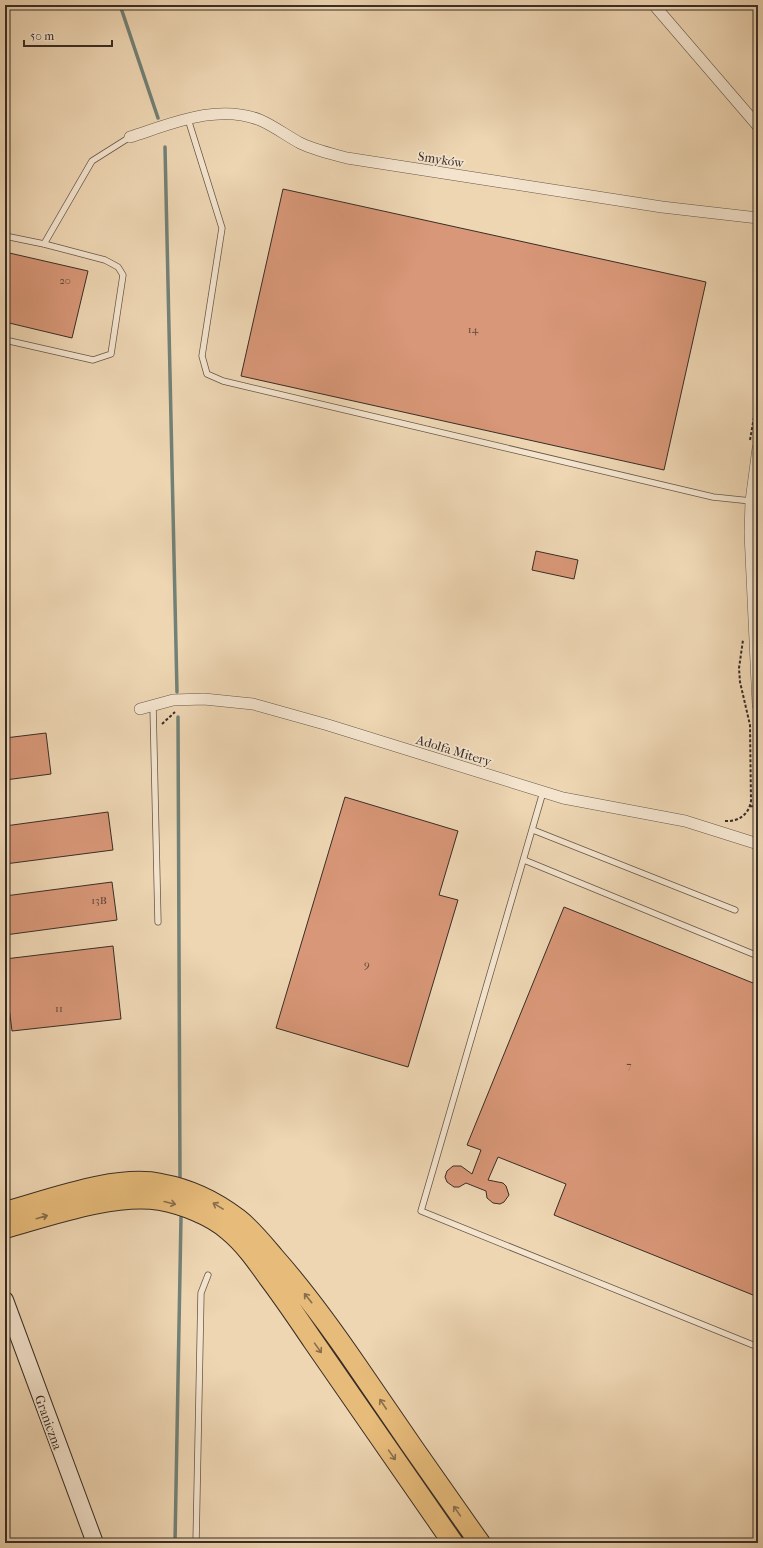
<svg xmlns="http://www.w3.org/2000/svg" width="763" height="1548" font-family="'IM FELL French Canon',serif">
<style>
.lines{fill:none;stroke-linecap:round;stroke-linejoin:round}
.stream{stroke:#728177;stroke-width:3.5}
.building{fill:#d89778;stroke:#382d26}
.lane-casing{stroke:#665749;stroke-width:7}
.street-casing{stroke:#665749;stroke-width:12}
.secondary-casing{stroke:#382d26;stroke-width:18}
.highway-casing{stroke:#382d26;stroke-width:22}
.path{stroke:#382d26;stroke-width:2;stroke-dasharray:3 2;stroke-linecap:butt}
.lane{stroke:#f4e4ce;stroke-width:5.5}
.street{stroke:#f4e4ce;stroke-width:11}
.secondary{stroke:#f4e4ce;stroke-width:16}
.highway{stroke:#e7bb7a;stroke-width:20}
.oneway{stroke:#876d4c}
.labels{text-anchor:middle;stroke-width:3.5;stroke-linejoin:round;paint-order:stroke}
.number-label{font-size:11px;fill:#60483a}
.street-label{font-size:13px;fill:#382d26;stroke:#f4e4ce}
</style>
<rect width="100%" height="100%" fill="#eed6b3"/>
<filter id="stains"><feTurbulence type="fractalNoise" baseFrequency=".005" numOctaves="4"/><feColorMatrix values="0 0 0 0 .2 0 0 0 0 .09 0 0 0 0 .02 0 0 0 .5 -.17"/></filter>
<radialGradient id="worn" r=".72"><stop offset=".6" stop-color="#630" stop-opacity="0"/><stop offset="1" stop-color="#630" stop-opacity=".3"/></radialGradient>
<g class="lines">
<path class="stream" d="M120 5 158 118
M165 147 177 692
M178 717 180 1178
M175 1543 181 1217"/>
</g>
<path class="building" d="M283 189 706 282 664 470 241 376Z
M5 252 88 271 72 338 5 322Z
M536 551 578 560 574 579 532 570Z
M46 733 51 774 5 780V738Z
M345 797 458 831 439 895 458 900 408 1067 276 1028Z
M108 812 113 850 5 864V826Z
M112 882 117 920 5 935V896Z
M564 907 758 985V1297L554 1215 566 1184 498 1157 488 1180 503 1183 506 1186 509 1195 504 1202 500 1204 493 1203 487 1198 486 1191 466 1183 459 1187H454L447 1182 445 1177 447 1171 453 1166H461L472 1174 481 1150 467 1145Z
M113 946 121 1019 12 1031 5 975V959Z"/>
<g class="lines">
<defs>
<path id="lane" d="M188 119 222 228 202 356 207 374 223 381 713 497 751 501
M5 236 44 244 105 260 118 267 123 275 111 354 93 360 5 340
M44 244 92 161 130 137
M153 706 158 922
M543 792 421 1211 758 1347
M533 830 735 910
M524 860 758 956
M196 1543 201 1293 208 1275"/>
<path id="street" d="M654 5 758 126
M130 137C171 124 217 103 260 120 274 126 287 136 300 143 315 150 331 154 347 158L662 207 758 218
M758 448 751 501 750 533 758 705
M140 709 173 700 204 699 253 704 328 725 563 798 685 821 758 844"/>
<path id="secondary" d="M5 1300 95 1543"/>
<path id="highway" d="M5 1212C49 1200 117 1174 161 1184 189 1189 216 1202 238 1219 251 1229 263 1244 274 1257 304 1291 331 1328 357 1366 397 1425 438 1484 480 1543
M5 1228C48 1216 116 1192 160 1200 182 1204 211 1215 228 1230 244 1243 256 1260 268 1277 284 1298 298 1319 313 1341 360 1408 406 1476 453 1543"/>
</defs>
<use href="#lane" class="lane-casing"/>
<use href="#street" class="street-casing"/>
<use href="#secondary" class="secondary-casing"/>
<use href="#highway" class="highway-casing"/>
<path class="path" d="M755 137 758 141
M750 440 758 394
M162 724 175 712
M750 806 758 807
M725 821C739 822 749 814 751 801L750 725 740 682 739 668 743 640"/>
<use href="#lane" class="lane"/>
<use href="#street" class="street"/>
<use href="#secondary" class="secondary"/>
<use href="#highway" class="highway"/>
</g>
<defs><path id="oneway-shaft" d="M-6 0H5M1.5-3L5.5 0L1.5 3" fill="none" stroke-width="1.6" stroke-linecap="round" stroke-linejoin="round"/></defs>
<g class="oneway">
<use href="#oneway-shaft" transform="translate(170 1203) rotate(14)"/>
<use href="#oneway-shaft" transform="translate(218 1206) rotate(-149)"/>
<use href="#oneway-shaft" transform="translate(42 1217) rotate(-16)"/>
<use href="#oneway-shaft" transform="translate(308 1298) rotate(-129)"/>
<use href="#oneway-shaft" transform="translate(318 1348) rotate(55)"/>
<use href="#oneway-shaft" transform="translate(383 1404) rotate(-124)"/>
<use href="#oneway-shaft" transform="translate(392 1455) rotate(55)"/>
<use href="#oneway-shaft" transform="translate(457 1511) rotate(-125)"/>
</g>
<g class="labels">
<g class="number-label">
<text x="65" y="284">20</text>
<text x="473" y="333">14</text>
<text x="99" y="904">13B</text>
<text x="367" y="968">9</text>
<text x="59" y="1012">11</text>
<text x="629" y="1069">7</text>
</g>
<g class="street-label">
<text transform="translate(441 159) rotate(9)" y="5">Smyków</text>
<text transform="translate(454 750) rotate(17)" y="5">Adolfa Mitery</text>
<text transform="translate(49 1422) rotate(70)" y="5">Graniczna</text>
</g>
</g>
<rect width="763" height="1548" fill="none" stroke="#eed6b3" stroke-width="20"/>
<rect x="6" y="6" width="751" height="1536" fill="none" stroke="#382d26" stroke-width="2"/>
<rect x="10" y="10" width="743" height="1528" fill="none" stroke="#382d26"/>
<path d="M24 40v6h88v-6" fill="none" stroke="#382d26" stroke-width="2"/>
<text x="30" y="40" font-size="12" fill="#382d26" stroke="#f4e4ce" stroke-width="3" paint-order="stroke">50 m</text>
<rect width="100%" height="100%" filter="url(#stains)"/>
<rect width="100%" height="100%" fill="url(#worn)"/>
</svg>
